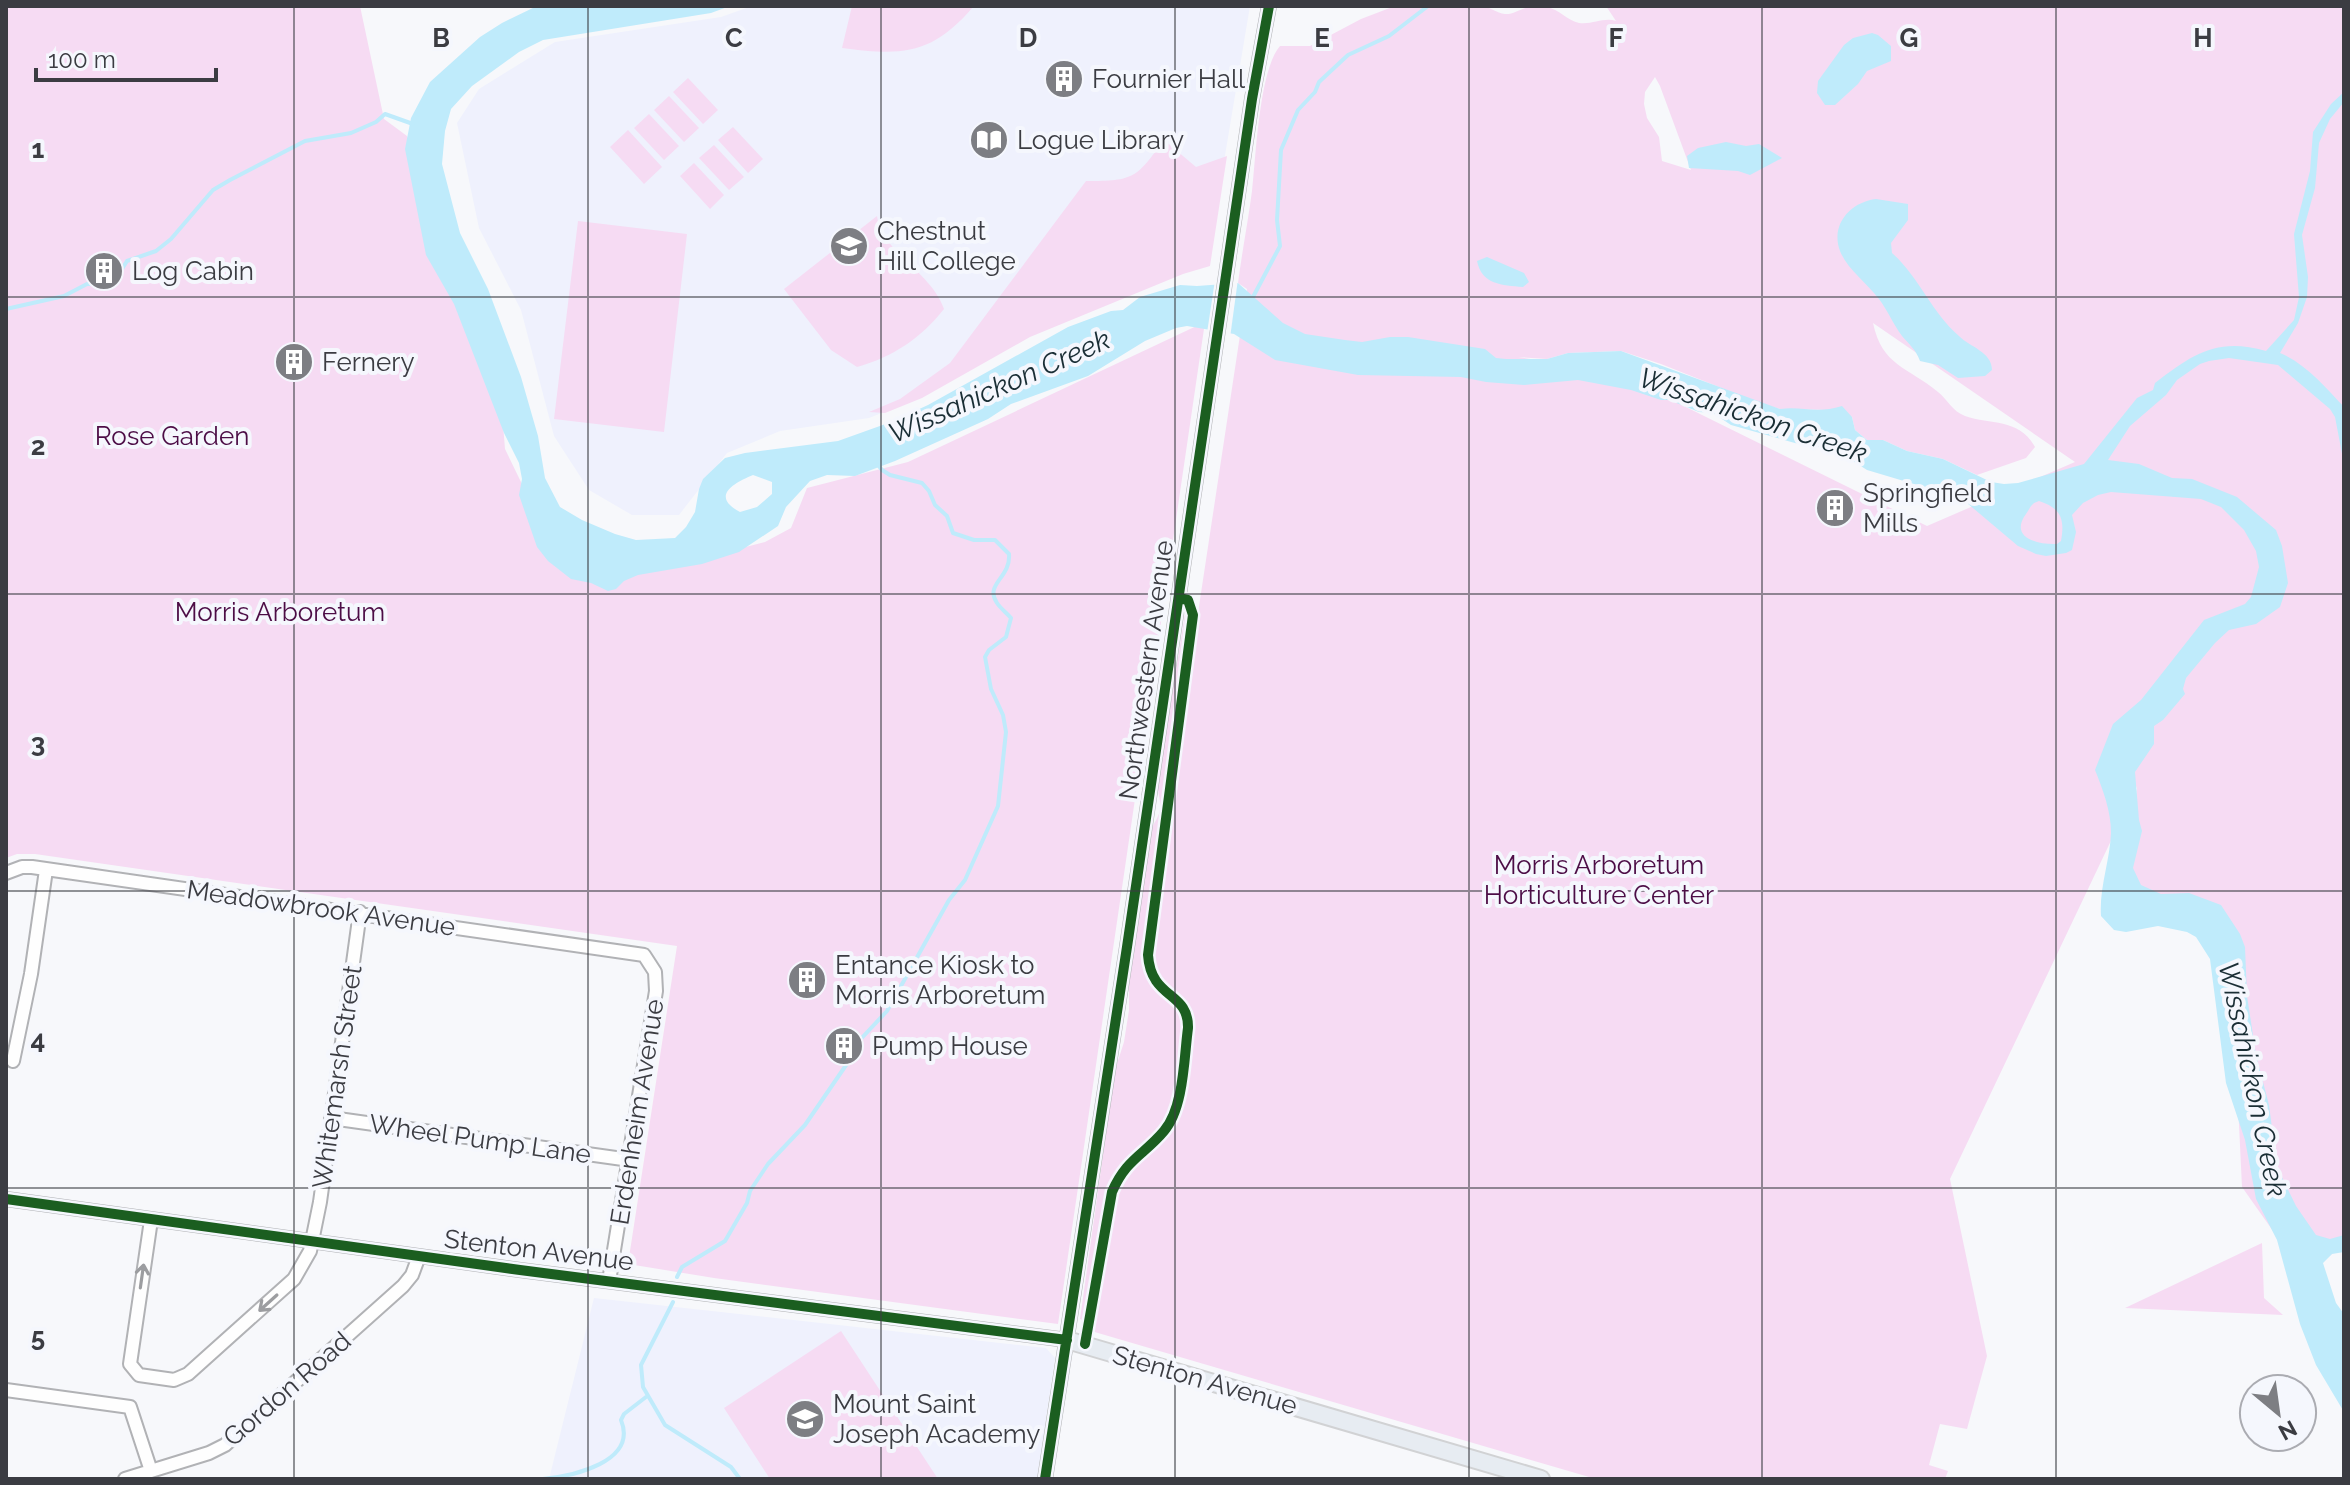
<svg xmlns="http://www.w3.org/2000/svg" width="2350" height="1485" font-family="Raleway,sans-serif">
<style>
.built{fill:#eff1fd}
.green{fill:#f6dbf3;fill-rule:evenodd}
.water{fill:#bfebfb;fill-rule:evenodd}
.pier{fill:#f7f8fb}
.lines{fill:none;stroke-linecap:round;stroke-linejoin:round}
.stream{stroke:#bfebfb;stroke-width:4}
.minor-casing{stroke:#b1b2b5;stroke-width:16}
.major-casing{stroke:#d1d2d4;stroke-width:20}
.minor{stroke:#fefefe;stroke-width:12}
.major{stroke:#e7ecf2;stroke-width:16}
.cycleway-casing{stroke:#f5f7fd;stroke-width:15}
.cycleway{stroke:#1b5e20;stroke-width:10}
.oneway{stroke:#9c9da0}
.grid{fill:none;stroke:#3b3c42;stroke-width:2;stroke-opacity:0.55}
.labels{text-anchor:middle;stroke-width:8;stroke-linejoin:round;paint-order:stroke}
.poi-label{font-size:26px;fill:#3b3c42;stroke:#f5f7fd;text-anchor:start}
.park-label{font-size:26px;fill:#4c0d46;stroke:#f5f7fd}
.street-label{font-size:26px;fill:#3b3c42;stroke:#f5f7fd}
.water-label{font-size:28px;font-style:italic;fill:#1a2e35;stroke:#f5f7fd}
.grid-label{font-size:26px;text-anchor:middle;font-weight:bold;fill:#3b3c42;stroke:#f5f7fd;stroke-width:8;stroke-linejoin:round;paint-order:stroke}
</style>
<rect width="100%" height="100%" fill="#f7f8fb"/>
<path class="built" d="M752 6H1250L1207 263 1031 333 909 402 869 418 780 431 727 453 679 515H632L589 490 554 436 521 310 479 228 457 123 479 89 555 42 721 17Z
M594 1298 1046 1348 1055 1358 1037 1479H549Z"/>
<path class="green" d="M6 6H360L384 119 407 136 498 363 505 449 537 515 703 558 765 542 791 528 807 488 908 462 1205 322 1058 1324 714 1278 628 1264 677 946 35 854H17L6 858Z
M852 6H974C932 55 903 56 842 48Z
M1395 6C1424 6 1455 2 1483 6 1489 7 1497 13 1505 14 1517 15 1526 2 1546 7 1560 9 1566 20 1579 23 1592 25 1604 17 1616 21L1606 6H2344V1245L2304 1275 2242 1187 2230 937 2199 915 2165 927 2124 915 2137 786 1950 1179 1987 1356 1967 1429 1940 1424 1929 1465 1948 1471 1945 1479H1596L1081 1328 1082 1320 1080 1319 1115 1070 1124 1042 1129 1010V983L1150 832C1152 825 1156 822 1158 816 1164 804 1156 793 1158 780 1167 723 1177 665 1186 608L1188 619 1180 677 1188 679 1247 289 1238 283C1242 252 1248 222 1252 191 1256 157 1259 70 1280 46H1310L1361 19ZM1655 77 1660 86 1691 170 1662 161 1659 137 1647 118 1644 104 1645 92ZM1873 323 2075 462 1927 526 1617 373 1518 357 1547 359 1568 353 1621 351 1661 364 1762 404 1780 409 1830 410 1852 417 1855 430 1867 440H1883L1907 451 1943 459 1977 475 2026 458 2035 447C2019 418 1991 425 1965 416 1952 411 1947 399 1938 392 1908 367 1882 366 1873 323Z
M688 78 718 110 703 124 673 92Z
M669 96 699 128 684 142 654 110Z
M649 114 679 146 664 160 634 128Z
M733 127 763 159 748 173 718 140Z
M628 130 662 167 644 184 610 147Z
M1164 140 1196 167 1227 156 1210 266 1183 274 1030 337 922 398 885 413 869 412 900 399 950 363 1086 181C1135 181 1136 178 1164 140Z
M714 145 744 177 729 190 699 158Z
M694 163 724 195 710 209 680 176Z
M877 216C881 252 931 271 944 309 921 338 893 357 857 367L831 350 784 289Z
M578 221 687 234 664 432 554 419Z
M2262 1243 2264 1298 2283 1315 2125 1308Z
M841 1331 938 1479H770L724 1408Z"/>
<path class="water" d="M537 6H730L711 13 543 40 519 52 472 86 451 109 445 131 442 164 460 233 488 289 521 377 538 436 545 478 560 507 582 520 615 534 636 540 675 538 686 527 695 512 699 489 703 479 725 458 745 453 838 441 891 422 928 405 1068 327 1111 311 1123 310 1140 297 1180 285 1197 286 1238 283 1283 323 1305 334 1345 340 1362 342 1390 337H1408L1485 349 1496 358 1506 359H1547L1568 353 1621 351 1780 409C1802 406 1817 414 1842 406L1852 417 1855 430 1867 440H1883L1907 451 1943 459 1991 482 2004 484 2018 483 2084 464 2137 398 2153 390 2155 383C2193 354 2217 337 2266 351L2294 320 2299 297 2294 234 2310 171 2313 132 2331 104 2344 92V102L2330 119 2319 143 2315 188 2302 235 2308 277 2307 297 2298 323 2280 353C2306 364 2325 387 2344 407V464L2335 417 2330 409 2278 365 2229 358 2209 361 2200 364 2177 380 2166 395 2130 426 2108 460 2139 464 2172 478 2192 479 2237 497 2276 530 2282 546 2288 583 2280 607 2256 624 2229 630 2215 643 2186 678 2183 689 2185 694 2163 720 2154 726V744L2135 772 2139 820 2142 831 2133 868 2141 885 2161 894 2189 893 2221 905 2240 934 2245 947 2247 996 2256 1055 2269 1105 2277 1167 2296 1206 2316 1235 2330 1239 2344 1235V1252L2332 1254 2323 1263 2336 1303 2344 1314V1412L2316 1365 2300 1324 2277 1240 2256 1199 2245 1140 2226 1083 2210 959 2196 937 2187 932 2158 926 2126 932 2114 930 2101 916C2099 888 2110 861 2111 833 2111 811 2103 790 2095 770L2113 724 2141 700 2204 620 2245 604 2251 597 2259 567 2256 551 2244 530 2221 507 2201 499 2111 492 2098 495 2083 503 2072 515 2076 532 2072 550 2066 553 2046 556 2036 554 2018 546 1967 503 1944 493 1867 470 1834 449 1802 445 1731 425 1713 413 1699 412 1669 400H1661L1631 390 1578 380 1524 385 1486 382 1461 377 1358 375 1275 360 1234 334 1187 326 1176 328 1145 341 1088 376 1011 404 988 419 895 461 855 476 827 475 810 481 786 507 778 526 739 552 702 564 638 575 624 581 616 589 608 591 591 583 571 579 548 561 537 547 519 495 522 479 519 463 504 433 454 304 426 255 405 149 411 118 430 82 480 37 502 23ZM753 475 772 482V494L757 507 740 512C710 496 734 483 753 475ZM2039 501C2061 508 2065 519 2061 541L2057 544C2037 545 2009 537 2026 514 2031 507 2030 504 2039 501Z
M1872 33 1878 35 1891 46V61L1867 71 1858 84 1835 105H1825L1817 93 1818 81 1844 45 1853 38Z
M1726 142 1746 146 1759 144 1782 158 1750 175 1738 171 1689 168 1687 156 1698 148Z
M1876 199 1908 204V220L1891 243 1892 253C1919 277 1932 313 1959 336 1970 347 1992 352 1992 370L1985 376 1958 378 1938 365 1920 361C1916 350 1909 344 1902 336 1893 324 1888 311 1879 299 1867 283 1847 269 1840 251 1830 224 1851 202 1876 199Z
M1487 257 1524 273 1529 282 1523 287C1502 285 1482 285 1477 261Z"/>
<path class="pier" d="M1224 278 1238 279 1230 338 1207 333 1215 280Z"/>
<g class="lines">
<path class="stream" d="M1253 297 1280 246 1277 220 1281 150 1298 110 1315 92 1319 82 1348 55 1389 36 1428 6
M6 309 64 296 87 284H104L115 280 127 261 156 251 171 239 213 190 230 180 305 141 351 133 376 122 385 114 413 124
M677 1277 682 1267 725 1241 747 1203 750 1191 768 1164 805 1125 853 1055 858 1042 887 1011 949 900 965 880 998 806 1006 732 1003 715 991 689 985 657 989 650 1006 637 1011 618C1007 613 1001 609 997 603 984 584 1011 578 1009 554L995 540H974L953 533 947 516 935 505 929 491 922 483 890 475 882 470 878 465
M673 1302 641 1365 643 1387 665 1425 731 1467 740 1479
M543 1479C573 1476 638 1462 621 1420L624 1414 646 1397"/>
<defs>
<path id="minor" d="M6 873 22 867H32L644 955 655 972 656 991 609 1281
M13 1061 31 974 46 870
M331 1118 630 1160
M6 1199 520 1270 1067 1340
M151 1220 130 1364 139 1375 174 1380 188 1374 294 1279 310 1251 320 1202 360 912
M6 1390 130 1407 151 1471
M125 1479 209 1453 225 1445 403 1286 412 1275 419 1256
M1045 1479 1127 947 1252 99 1269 6"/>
<path id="major" d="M1067 1340 1541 1479"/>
</defs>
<use href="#minor" class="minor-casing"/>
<use href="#major" class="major-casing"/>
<use href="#minor" class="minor"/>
<use href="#major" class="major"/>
<defs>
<path id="cycleway" d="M6 1199 520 1270 1067 1340
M1085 1344 1112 1192C1126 1159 1144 1155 1164 1131 1184 1108 1184 1057 1188 1028 1189 991 1151 1000 1148 955L1193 615 1188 600 1179 598
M1045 1479 1127 947 1252 99 1269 6"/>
</defs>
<use href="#cycleway" class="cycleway-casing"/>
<use href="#cycleway" class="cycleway"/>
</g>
<defs><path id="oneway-shaft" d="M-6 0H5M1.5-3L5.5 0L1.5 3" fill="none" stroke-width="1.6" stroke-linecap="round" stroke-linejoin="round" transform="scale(2)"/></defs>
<g class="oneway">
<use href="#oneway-shaft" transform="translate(142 1276) rotate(-82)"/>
<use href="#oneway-shaft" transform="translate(268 1303) rotate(138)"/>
</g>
<path class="grid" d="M294 6V1479M588 6V1479M881 6V1479M1175 6V1479M1469 6V1479M1762 6V1479M2056 6V1479M6 297H2344M6 594H2344M6 891H2344M6 1188H2344"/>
<defs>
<symbol id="building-disc" viewBox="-11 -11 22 22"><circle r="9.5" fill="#7d7e83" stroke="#f5f7fd"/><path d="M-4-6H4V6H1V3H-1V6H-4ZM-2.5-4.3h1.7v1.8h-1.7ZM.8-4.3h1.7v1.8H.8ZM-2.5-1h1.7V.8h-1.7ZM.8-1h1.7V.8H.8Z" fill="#fff"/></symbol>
<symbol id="library-disc" viewBox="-11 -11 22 22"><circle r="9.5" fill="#7d7e83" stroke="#f5f7fd"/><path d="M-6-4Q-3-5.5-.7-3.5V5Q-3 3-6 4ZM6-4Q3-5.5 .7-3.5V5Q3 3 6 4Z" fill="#fff"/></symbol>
<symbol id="university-disc" viewBox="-11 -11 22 22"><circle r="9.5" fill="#7d7e83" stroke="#f5f7fd"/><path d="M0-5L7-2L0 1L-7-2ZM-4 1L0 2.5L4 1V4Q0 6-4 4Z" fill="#fff"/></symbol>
<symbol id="school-disc" viewBox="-11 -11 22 22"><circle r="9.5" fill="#7d7e83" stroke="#f5f7fd"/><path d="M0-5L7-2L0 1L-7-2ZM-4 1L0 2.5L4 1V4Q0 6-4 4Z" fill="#fff"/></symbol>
</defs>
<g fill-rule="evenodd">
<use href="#building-disc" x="1042" y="57" width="44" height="44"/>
<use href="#library-disc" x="967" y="118" width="44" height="44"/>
<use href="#university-disc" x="827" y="224" width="44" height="44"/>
<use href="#building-disc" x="82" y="249" width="44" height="44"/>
<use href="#building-disc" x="272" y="340" width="44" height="44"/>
<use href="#building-disc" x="1813" y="486" width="44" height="44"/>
<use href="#building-disc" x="785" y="958" width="44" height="44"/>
<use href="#building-disc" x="822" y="1024" width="44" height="44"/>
<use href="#school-disc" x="783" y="1397" width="44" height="44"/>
</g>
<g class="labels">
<g class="poi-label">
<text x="1092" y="88">Fournier Hall</text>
<text x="1017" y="149">Logue Library</text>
<text x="877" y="240">Chestnut<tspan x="877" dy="30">Hill College</tspan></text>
<text x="132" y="280">Log Cabin</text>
<text x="322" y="371">Fernery</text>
<text x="1863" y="502">Springfield<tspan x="1863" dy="30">Mills</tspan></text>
<text x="835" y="974">Entance Kiosk to<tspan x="835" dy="30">Morris Arboretum</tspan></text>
<text x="872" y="1055">Pump House</text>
<text x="833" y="1413">Mount Saint<tspan x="833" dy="30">Joseph Academy</tspan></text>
</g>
<g class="park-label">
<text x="172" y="445">Rose Garden</text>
<text x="280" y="621">Morris Arboretum</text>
<text x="1599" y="874">Morris Arboretum<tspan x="1599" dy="30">Horticulture Center</tspan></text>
</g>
<g class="street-label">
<text transform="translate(1146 670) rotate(-82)" y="9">Northwestern Avenue</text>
<text transform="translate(321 908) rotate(8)" y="9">Meadowbrook Avenue</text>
<text transform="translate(337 1077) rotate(-82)" y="9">Whitemarsh Street</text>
<text transform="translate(637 1112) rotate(-81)" y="9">Erdenheim Avenue</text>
<text transform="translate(480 1139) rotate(8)" y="9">Wheel Pump Lane</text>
<text transform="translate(539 1250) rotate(7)" y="9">Stenton Avenue</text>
<text transform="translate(1205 1380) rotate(16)" y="9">Stenton Avenue</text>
<text transform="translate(287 1389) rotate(-41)" y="9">Gordon Road</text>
</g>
<g class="water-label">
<text transform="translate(999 386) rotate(-24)" y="10">Wissahickon Creek</text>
<text transform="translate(1753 415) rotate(19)" y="10">Wissahickon Creek</text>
<text transform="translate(2253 1079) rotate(78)" y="10">Wissahickon Creek</text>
</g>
</g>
<g class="grid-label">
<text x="441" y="47">B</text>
<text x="734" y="47">C</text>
<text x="1028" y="47">D</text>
<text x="1322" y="47">E</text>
<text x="1616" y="47">F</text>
<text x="1909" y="47">G</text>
<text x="2203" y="47">H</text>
<text x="38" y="158">1</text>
<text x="38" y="455">2</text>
<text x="38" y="752">3</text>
<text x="38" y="1049">4</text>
<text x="38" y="1346">5</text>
</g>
<rect width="2350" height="1485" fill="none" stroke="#3b3c42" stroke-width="16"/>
<g transform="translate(2278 1413) rotate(151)"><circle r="38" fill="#f5f7fd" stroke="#abacb2" stroke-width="2"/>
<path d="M0-6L14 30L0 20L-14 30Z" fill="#7d7e83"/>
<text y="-12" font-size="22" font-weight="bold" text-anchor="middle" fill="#3b3c42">N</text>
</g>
<path d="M36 68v12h180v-12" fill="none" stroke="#3b3c42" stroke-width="4"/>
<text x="48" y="68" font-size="24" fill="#3b3c42" stroke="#f5f7fd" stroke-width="6" paint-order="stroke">100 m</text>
</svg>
